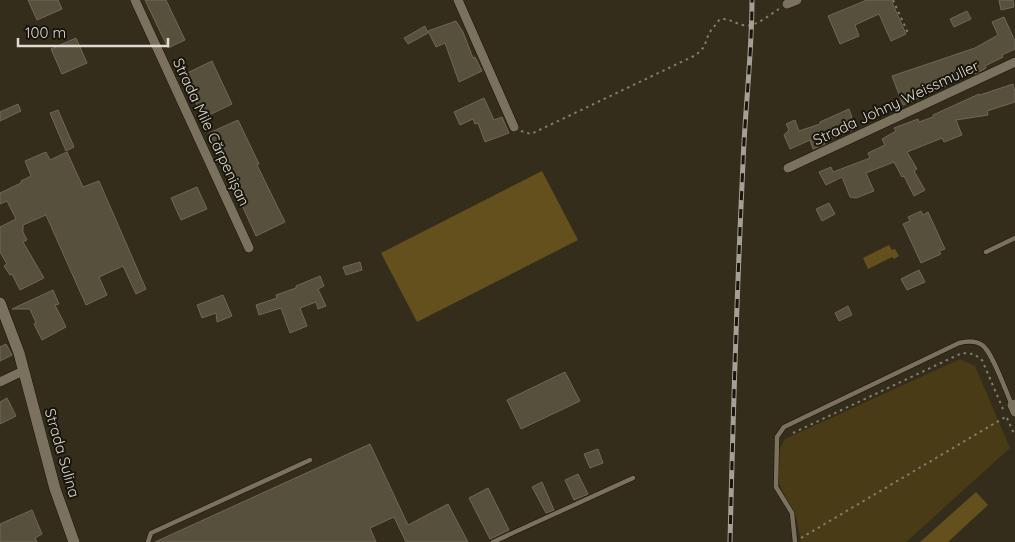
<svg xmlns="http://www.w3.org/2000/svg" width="1015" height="542" font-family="Quicksand,sans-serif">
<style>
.green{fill:#493b15}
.water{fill:#63501c}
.building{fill:#57503d;stroke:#706855}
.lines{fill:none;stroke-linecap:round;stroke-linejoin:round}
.service-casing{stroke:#1b1504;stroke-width:5.5}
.minor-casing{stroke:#1b1504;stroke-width:10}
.tertiary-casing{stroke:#1b1504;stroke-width:12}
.path{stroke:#827d6e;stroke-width:2;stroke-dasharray:2.5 4;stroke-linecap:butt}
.service{stroke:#7a725e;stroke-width:4.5}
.minor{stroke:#7a725e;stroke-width:9}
.tertiary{stroke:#7a725e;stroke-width:11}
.rail-casing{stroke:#a5a093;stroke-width:5}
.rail{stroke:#18150d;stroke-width:3;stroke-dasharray:9;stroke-linecap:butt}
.labels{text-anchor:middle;stroke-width:4;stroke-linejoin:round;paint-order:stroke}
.street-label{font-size:15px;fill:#dfdbd0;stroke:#18150d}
</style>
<rect width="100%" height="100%" fill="#342d1b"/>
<path class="green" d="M960 359 975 366 1010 448 906 542H801L796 517 785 498 779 483V450L785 439Z"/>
<path class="water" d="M542 171 578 240 417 322 381 253Z
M889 245 892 250 895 249 899 256 894 259 892 257 868 269 863 258Z
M976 492 988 505 948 542H920Z"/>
<path class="building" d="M28 0H58L62 9 37 20Z
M145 0H166L185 40 168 48Z
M867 0H891L906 34 891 41 879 14 855 25 859 36 840 44 828 16Z
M999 0H1013L1014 7 1001 10Z
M967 11 971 19 954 27 950 19Z
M1004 17 1015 41V49L1002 55 1003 57 985 66 986 68 975 74V72L946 81 948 85 903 105 892 76 975 48 998 35 992 22Z
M456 21 463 32 473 58 475 57 482 71 459 82 445 43 436 47 428 31Z
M425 26 428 33 408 44 404 38Z
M76 38 87 63 62 74 51 49Z
M212 61 232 104 203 118 183 75Z
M1013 84 1015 92V102L987 111 988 115 956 120 962 135 944 142 942 138 907 152 917 169 914 171 925 190 914 196 904 176 902 177 894 162 866 173 874 191 856 198 850 197 842 177 826 185 819 172 831 167 833 172 870 158 868 153 885 145 882 139 896 131 894 128 918 119 919 122 933 117V115L979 94 980 95Z
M484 98 494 120 502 117 509 133 485 142 478 123 475 124 473 119 460 125 454 112Z
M18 104 21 111 0 121V112Z
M849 109 856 129 824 141 825 144 813 149 810 140 790 149 784 135 789 130 786 124 795 120 799 131 820 124V122Z
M58 110 74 147 66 151 50 113Z
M238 120 259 164 257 165 285 222 256 236 209 133Z
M46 152 50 160 67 152 83 187 99 181 146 289 136 294 123 266 99 277 107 295 86 305 46 215 23 225V232L27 240 23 242 44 278 20 290 12 274 10 275 4 266 7 264 0 252V227L16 219 7 201 0 204V193L21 183V181L31 176 25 161Z
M197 187 207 209 181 220 171 198Z
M829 203 835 214 822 221 816 209Z
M921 211 923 215 928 212 945 249 939 251 941 254 921 263 903 224 910 221 908 217Z
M360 262 362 270 346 275 343 267Z
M919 270 925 282 907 290 901 279Z
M320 276 324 286 318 289 326 306 318 309 316 302 300 308 307 326 290 333 281 308 259 315 256 305 277 298 276 295 296 288V286Z
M53 290 59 304 55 305 66 327 42 340 34 324 36 323 30 309H12Z
M223 295 232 316 217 322 216 313 202 318 197 305Z
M848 306 852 315 839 321 835 313Z
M6 344 12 355 0 361V347Z
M565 372 580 401 521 429 507 400Z
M7 398 16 416 0 424V402Z
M370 444 408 525 448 504 468 542H406L394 517 370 528 376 542H155Z
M598 449 603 463 590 468 584 454Z
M578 474 588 494 574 500 565 480Z
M542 482 554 510 546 513 532 487Z
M488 488 509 530 490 539 469 498Z
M32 510 42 534 35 538 37 542H0V524Z"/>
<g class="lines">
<defs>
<path id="service" d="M986 252 1015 238
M148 542 151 533 310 460
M493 542 633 478
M795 542 792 513 776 487 777 437 784 427 959 343C967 341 975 340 982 345 992 351 1006 392 1012 405"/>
<path id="minor" d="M135 0 249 248
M458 0 514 127
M787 4 797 0
M788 168 1015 62
M0 382 23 371
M1015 404 1012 405 1015 412"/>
<path id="tertiary" d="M0 303 19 353 55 489 74 542"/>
</defs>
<use href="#service" class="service-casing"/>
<use href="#minor" class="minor-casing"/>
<use href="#tertiary" class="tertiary-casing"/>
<path class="path" d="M893 0 908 33
M521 131 531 134 696 55 704 47 709 33 720 19C729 18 734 23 743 25 755 28 769 15 779 9
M1007 418 1015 436
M793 433 962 353 974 354 982 360 1003 409
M801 538 1007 416"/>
<use href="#service" class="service"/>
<use href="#minor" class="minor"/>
<use href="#tertiary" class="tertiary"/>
<defs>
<path id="rail" d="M730 542C733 416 737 289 743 163 745 109 752 54 752 0"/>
</defs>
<use href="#rail" class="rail-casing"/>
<use href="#rail" class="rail"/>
</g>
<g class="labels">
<g class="street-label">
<text transform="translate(896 103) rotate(-25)" y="5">Strada Johny Weissmuller</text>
<text transform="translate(211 132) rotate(65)" y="5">Strada Mile Cărpenișan</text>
<text transform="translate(62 453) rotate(74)" y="5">Strada Sulina</text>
</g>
</g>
<path d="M18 38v8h150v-8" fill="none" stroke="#dfdbd0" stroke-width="2.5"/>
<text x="25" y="38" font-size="15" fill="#dfdbd0" stroke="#18150d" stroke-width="4" paint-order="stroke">100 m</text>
</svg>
